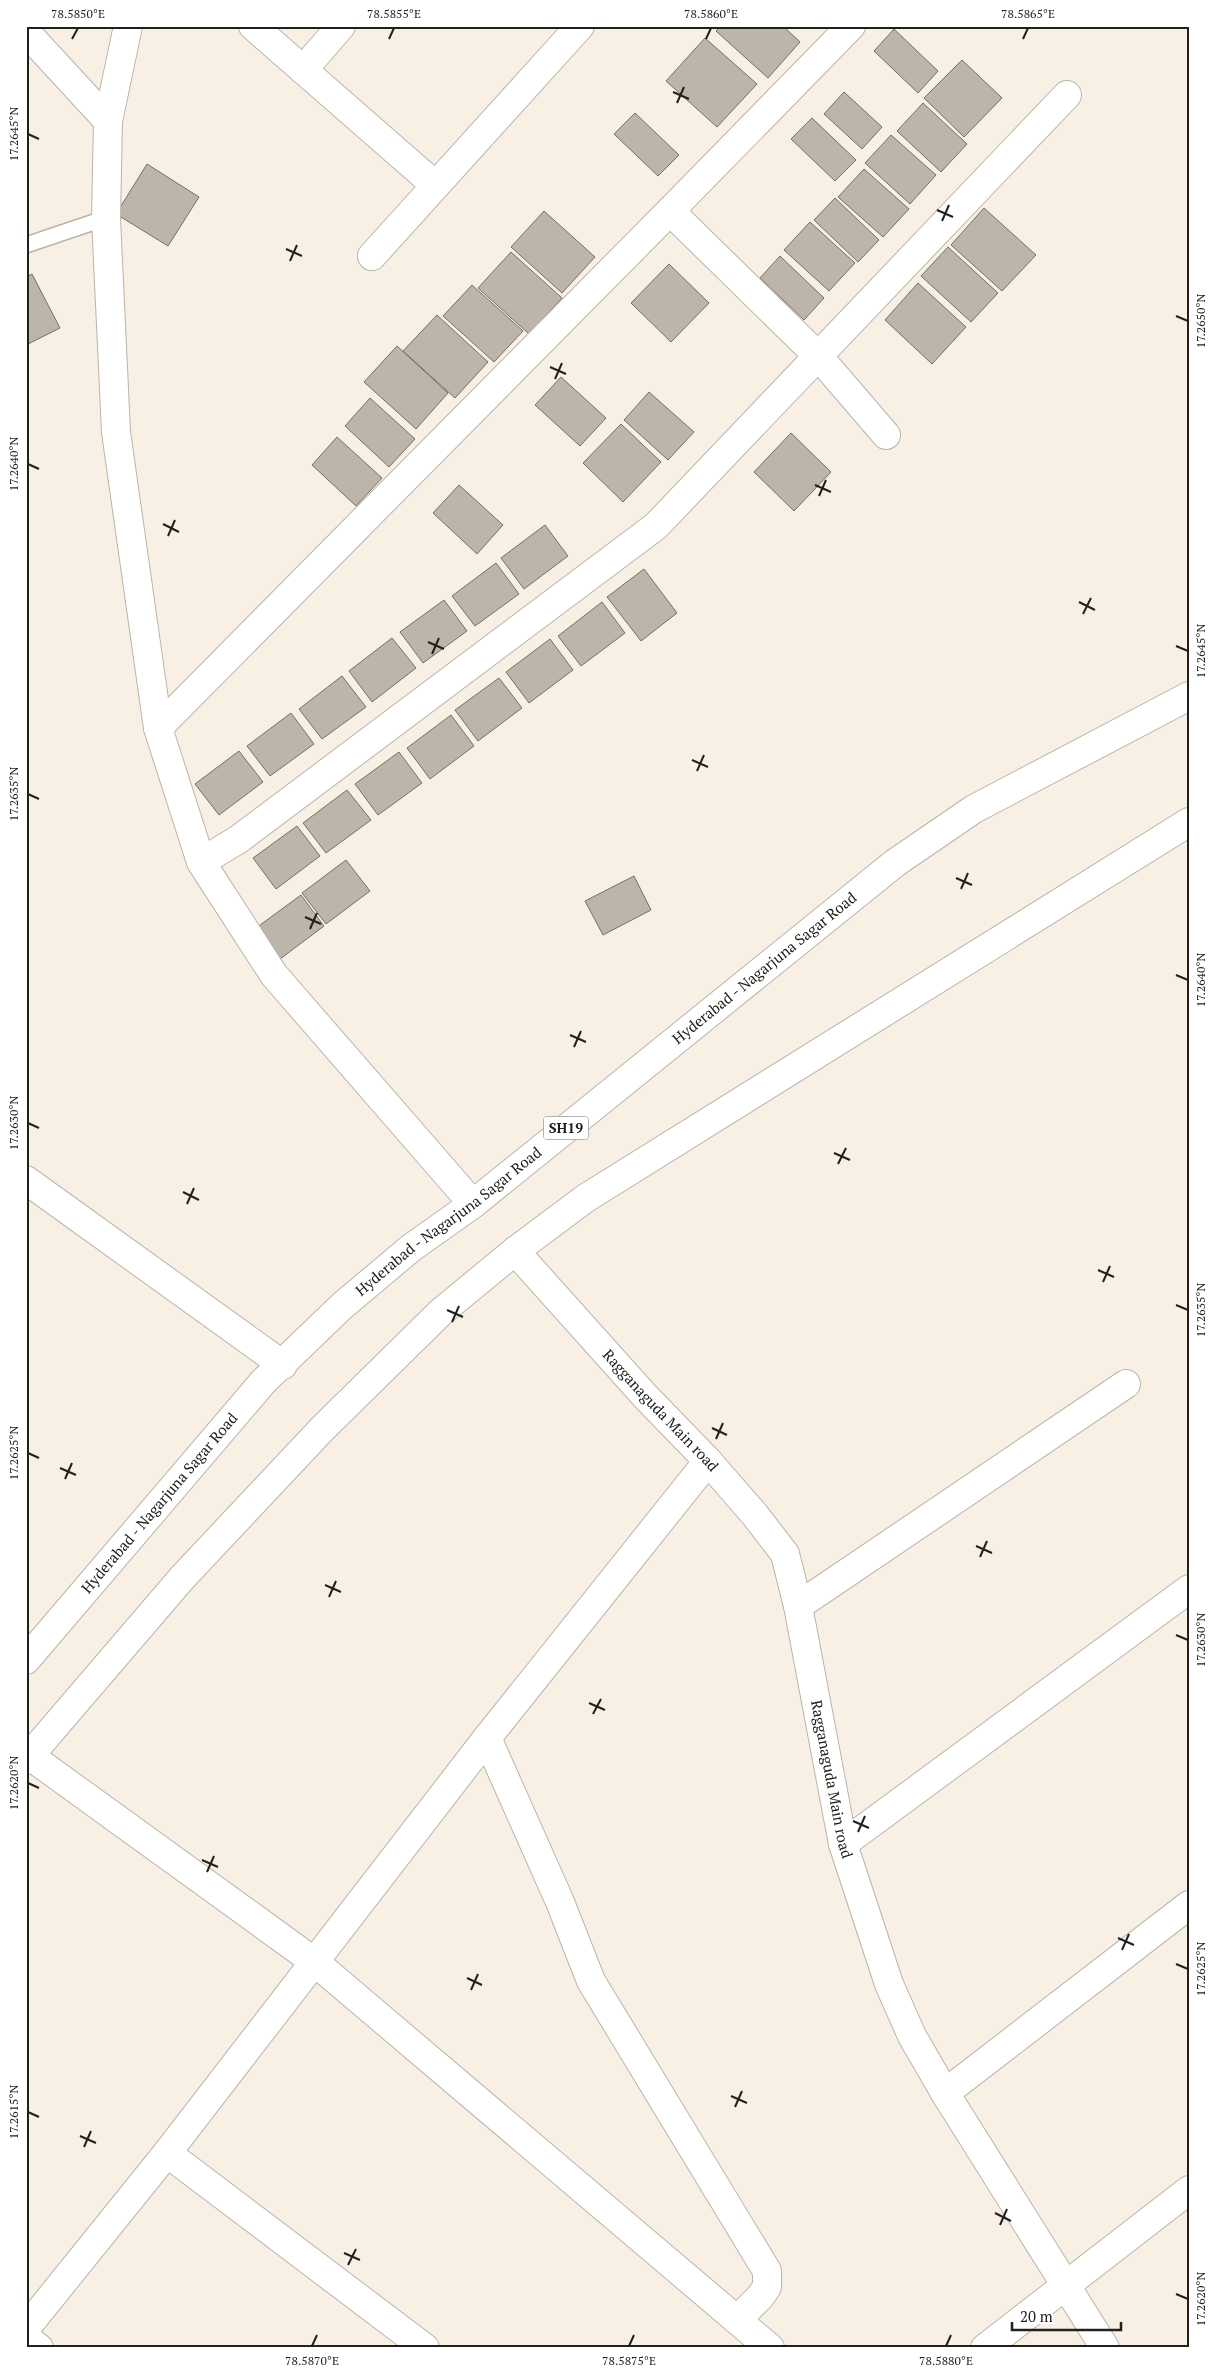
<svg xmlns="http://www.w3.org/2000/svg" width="1215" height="2374" font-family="'PT Serif',serif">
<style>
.building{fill:#bcb5aa;stroke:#756f65}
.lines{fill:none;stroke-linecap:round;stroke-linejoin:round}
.service-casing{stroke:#bbb4a9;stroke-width:18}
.minor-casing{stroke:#bbb4a9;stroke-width:30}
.primary-casing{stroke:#bbb4a9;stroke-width:30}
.service{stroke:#fff;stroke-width:15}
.minor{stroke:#fff;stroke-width:28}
.primary{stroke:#fff;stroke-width:28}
.ticks{fill:none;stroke:#22201c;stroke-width:2}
.labels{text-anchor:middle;stroke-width:4;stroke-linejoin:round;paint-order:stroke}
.shield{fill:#fff;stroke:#646360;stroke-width:1}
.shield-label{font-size:14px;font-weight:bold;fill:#22201c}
.street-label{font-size:15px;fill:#22201c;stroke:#fff}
.neatline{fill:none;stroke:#22201c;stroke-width:2}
.ticks-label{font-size:12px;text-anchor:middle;fill:#22201c}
</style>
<rect width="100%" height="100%" fill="#f8f0e5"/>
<path class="building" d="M721 26H783L800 42 768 78 716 31Z
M894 29 938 71 918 93 874 51Z
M705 38 757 84 717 127 666 81Z
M962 60 1002 98 964 137 924 98Z
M844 92 882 127 862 149 824 114Z
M923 103 967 144 941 172 897 131Z
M635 113 679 155 658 176 614 134Z
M812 118 856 160 835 181 791 139Z
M891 135 936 175 910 204 865 163Z
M147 164 199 197 168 246 116 214Z
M864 169 909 209 883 237 838 197Z
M835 198 879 240 858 262 814 220Z
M984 208 1036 255 1002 291 951 245Z
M544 211 595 257 562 293 511 247Z
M810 222 855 263 829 291 784 250Z
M948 247 998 293 971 322 921 276Z
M511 252 562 298 529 334 478 288Z
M780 256 824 298 804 320 760 278Z
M669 264 709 303 671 342 631 303Z
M32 274 60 328 26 345V277Z
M918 283 966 327 932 364 885 320Z
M472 285 523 331 494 362 443 316Z
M437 315 488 362 455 398 403 351Z
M397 346 448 393 416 429 364 382Z
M561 377 606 418 580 446 535 405Z
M649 392 694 432 668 460 624 420Z
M370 398 415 439 389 467 345 426Z
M621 424 661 462 623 502 583 463Z
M791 433 831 472 794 511 754 472Z
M337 437 382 478 356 506 312 465Z
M459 485 503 525 477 554 433 513Z
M545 525 568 556 524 589 501 558Z
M496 563 519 594 475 626 452 596Z
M644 569 677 613 641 641 607 597Z
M444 600 467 631 423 663 400 632Z
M602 602 625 633 581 666 558 636Z
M392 638 416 668 372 702 349 671Z
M550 639 573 670 529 703 506 672Z
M342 676 366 707 322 739 299 709Z
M499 678 522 708 478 741 455 710Z
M291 713 314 744 270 776 247 746Z
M451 715 474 746 430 779 407 748Z
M239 751 263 782 219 815 195 784Z
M399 752 422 783 378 815 355 784Z
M347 790 371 820 326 853 303 823Z
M297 826 320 856 276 889 253 858Z
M346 860 370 891 326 924 302 893Z
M634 876 651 910 603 935 585 901Z
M301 895 324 926 280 959 256 928Z"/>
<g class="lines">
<defs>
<path id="service" d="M26 245 106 218"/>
<g id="minor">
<path d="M128 26 108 121 106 218 116 432 158 728 201 862 274 975 473 1204"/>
<path d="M253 26 435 185"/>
<path d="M26 32 108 121"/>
<path d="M303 70 341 26"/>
<path d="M670 211 819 357 886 435"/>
<path d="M372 256 580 26"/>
<path d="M158 728 670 211 851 26"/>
<path d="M201 862 239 839 656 526 1067 95"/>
<path d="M26 1180 283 1365"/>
<path id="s1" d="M515 1251 645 1396 708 1461 755 1515 785 1554 798 1606 843 1844 889 1984 912 2036 945 2093 1105 2348"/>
<path d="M798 1606 1126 1384"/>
<path d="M487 1738 560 1902 591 1981 767 2271V2287L760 2297 737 2320"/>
<path d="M30 1756 316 1963 770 2348"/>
<path d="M843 1844 1189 1589"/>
<path d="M945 2093 1189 1905"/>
<path d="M167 2153 425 2348"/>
<path d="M26 2328 167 2153 487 1738 708 1461"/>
<path d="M26 2338 39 2348"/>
<path d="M985 2348 1189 2190"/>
</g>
<g id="primary">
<path id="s2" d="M26 1660 263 1382 342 1306 411 1248 473 1204 895 863 974 809 1189 696"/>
<path d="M26 1760 182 1578 322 1429 441 1312 515 1251 586 1198 1189 822"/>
</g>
</defs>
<use href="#service" class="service-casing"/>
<use href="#minor" class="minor-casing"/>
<use href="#primary" class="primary-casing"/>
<use href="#service" class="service"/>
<use href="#minor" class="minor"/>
<use href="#primary" class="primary"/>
</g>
<path class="ticks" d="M72 39 78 28M389 39 394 28M706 39 711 28M1023 39 1028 28M673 92 689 99M677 103 684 87M28 134 39 139M937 210 953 217M942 221 949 205M286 249 302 256M290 261 297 245M1176 316 1188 321M550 367 566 374M555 379 562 363M28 464 39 469M815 485 831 492M819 496 826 480M163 524 179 532M168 536 175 520M1079 602 1095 610M1083 614 1091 598M428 642 444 649M1176 646 1188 651M432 654 439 638M692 760 708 767M697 771 704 755M28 794 39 799M956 878 972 885M961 889 968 873M305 917 321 924M310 929 317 913M1176 975 1188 980M570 1035 586 1042M574 1047 581 1031M28 1123 39 1128M834 1153 850 1160M838 1164 846 1148M183 1192 199 1200M187 1204 194 1188M1098 1270 1114 1277M1103 1282 1110 1266M1176 1305 1188 1310M447 1310 463 1317M452 1322 459 1306M712 1428 727 1435M716 1439 723 1423M28 1453 39 1458M60 1468 76 1475M65 1479 72 1463M976 1546 992 1553M980 1557 987 1541M325 1585 341 1592M329 1597 336 1581M1176 1635 1188 1640M589 1703 605 1710M593 1714 601 1699M28 1783 39 1788M853 1821 869 1828M858 1832 865 1816M202 1860 218 1867M207 1872 214 1856M1118 1938 1134 1945M1122 1950 1129 1934M1176 1964 1188 1969M467 1978 482 1985M471 1990 478 1974M731 2096 747 2103M735 2107 742 2091M28 2112 39 2117M80 2136 96 2143M84 2147 91 2131M995 2213 1011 2221M1000 2225 1007 2209M344 2253 360 2260M348 2265 356 2249M1176 2294 1188 2299M312 2346 317 2335M629 2346 634 2335M946 2346 951 2335"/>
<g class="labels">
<rect class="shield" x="543.5" y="1116.5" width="45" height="23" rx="4"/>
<g class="shield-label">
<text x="566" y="1133">SH19</text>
</g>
<g class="street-label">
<text dy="5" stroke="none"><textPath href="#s2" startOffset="1016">Hyderabad - Nagarjuna Sagar Road</textPath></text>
<text dy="5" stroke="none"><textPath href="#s2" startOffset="611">Hyderabad - Nagarjuna Sagar Road</textPath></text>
<text dy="5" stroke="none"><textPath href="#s1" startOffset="216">Ragganaguda Main road</textPath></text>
<text dy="5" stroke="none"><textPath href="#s2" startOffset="206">Hyderabad - Nagarjuna Sagar Road</textPath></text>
<text dy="5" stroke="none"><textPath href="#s1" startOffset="636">Ragganaguda Main road</textPath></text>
</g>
</g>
<rect width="1215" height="2374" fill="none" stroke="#ffffff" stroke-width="55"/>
<path d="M1012 2322v8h109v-8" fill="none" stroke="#22201c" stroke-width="2.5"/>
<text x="1020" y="2322" font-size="15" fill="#22201c" stroke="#ffffff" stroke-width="4" paint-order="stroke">20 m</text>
<rect x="28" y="28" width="1160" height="2318" class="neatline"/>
<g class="ticks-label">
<text x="78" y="18">78.5850°E</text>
<text x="394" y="18">78.5855°E</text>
<text x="711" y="18">78.5860°E</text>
<text x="1028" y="18">78.5865°E</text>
<text transform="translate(14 134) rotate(-90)" y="4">17.2645°N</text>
<text transform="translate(1201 321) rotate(-90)" y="4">17.2650°N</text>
<text transform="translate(14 464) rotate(-90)" y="4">17.2640°N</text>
<text transform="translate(1201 651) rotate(-90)" y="4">17.2645°N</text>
<text transform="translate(14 794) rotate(-90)" y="4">17.2635°N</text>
<text transform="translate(1201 980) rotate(-90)" y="4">17.2640°N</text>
<text transform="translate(14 1123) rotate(-90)" y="4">17.2630°N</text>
<text transform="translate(1201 1310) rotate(-90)" y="4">17.2635°N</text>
<text transform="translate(14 1453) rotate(-90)" y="4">17.2625°N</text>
<text transform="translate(1201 1640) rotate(-90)" y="4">17.2630°N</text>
<text transform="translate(14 1783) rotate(-90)" y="4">17.2620°N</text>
<text transform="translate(1201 1969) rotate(-90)" y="4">17.2625°N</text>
<text transform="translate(14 2112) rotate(-90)" y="4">17.2615°N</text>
<text transform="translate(1201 2299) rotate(-90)" y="4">17.2620°N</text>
<text x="312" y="2365">78.5870°E</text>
<text x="629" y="2365">78.5875°E</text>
<text x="946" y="2365">78.5880°E</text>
</g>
</svg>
